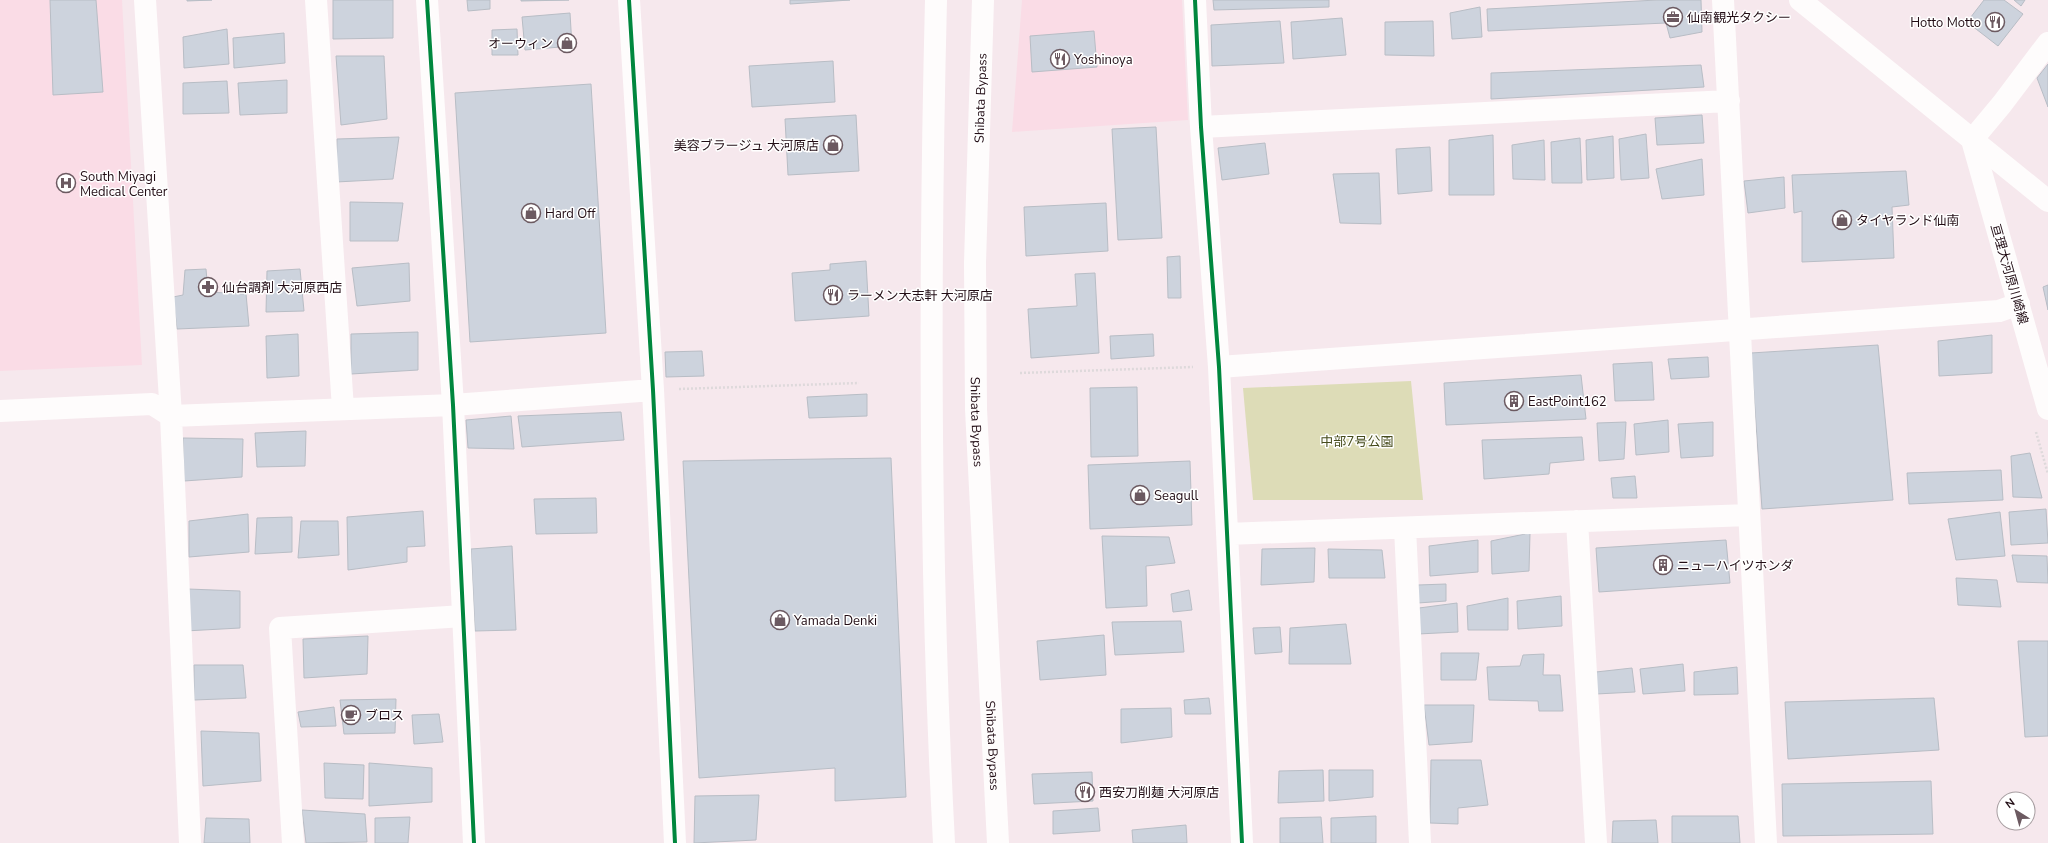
<svg xmlns="http://www.w3.org/2000/svg" width="2048" height="843" font-family="'Nunito Sans','Noto Sans JP',sans-serif">
<style>
.built{fill:#fadce6}
.green{fill:#dddcb7}
.building{fill:#cdd3dd;stroke:#b8bdc5}
.lines{fill:none;stroke-linecap:round;stroke-linejoin:round}
.path{stroke:#ded9db;stroke-width:2.5;stroke-dasharray:2 2;stroke-linecap:butt}
.minor{stroke:#fefcfc;stroke-width:22}
.major{stroke:#fefcfc;stroke-width:22}
.highway{stroke:#fefcfc;stroke-width:22}
.cycleway-casing{stroke:#fff;stroke-width:6}
.cycleway{stroke:#00873e;stroke-width:4}
.labels{text-anchor:middle;stroke-width:3;stroke-linejoin:round;paint-order:stroke}
.poi-label{font-size:13px;fill:#220d15;stroke:#fff;text-anchor:start}
.street-label{font-size:13px;fill:#220d15;stroke:#fff}
.park-label{font-size:13px;fill:#464c1c;stroke:#fff}
</style>
<rect width="100%" height="100%" fill="#f6e8ed"/>
<path class="built" d="M0 0H122L142 365 0 371Z
M1022 0H1182L1188 120 1012 132Z"/>
<path class="green" d="M1411 381 1423 500H1253L1243 388Z"/>
<path class="building" d="M50 0H96L103 92 53 95Z
M187 0H212L187 1Z
M333 0H393V38L333 39Z
M467 0H490V9L468 11Z
M521 0H569L521 1Z
M790 0H850L790 4Z
M1213 0H1329V7L1214 10Z
M1657 0H1701L1702 32 1670 38 1666 23 1488 31 1487 9Z
M1984 0H2004L2023 14 1998 46 1967 22Z
M2014 0H2025L2021 6Z
M1480 7 1482 37 1452 39 1450 13Z
M570 13 572 46 525 50 522 17Z
M1342 18 1346 55 1293 59 1291 22Z
M1280 21 1284 63 1212 66 1211 25Z
M1433 21 1434 56 1385 55V22Z
M227 29 229 64 184 68 183 37Z
M517 29 518 55H492V30Z
M1094 31 1097 67 1032 72 1030 36Z
M284 33 285 63 234 68 233 38Z
M336 56H384L387 119 341 125Z
M833 61 835 102 752 107 749 66Z
M2048 64V107L2037 78Z
M1701 65 1704 87 1491 99V73Z
M287 80V113L240 115 238 83Z
M227 81 229 113 183 114V83Z
M591 84 606 333 470 342 455 93Z
M856 115 859 171 788 175 785 119Z
M1702 115 1704 143 1657 145 1655 118Z
M1156 127 1162 238 1118 240 1112 129Z
M1646 134 1649 178 1621 180 1619 139Z
M1493 135 1494 195H1449V140Z
M1613 136 1614 178 1587 180 1586 140Z
M399 137 393 179 336 182 337 139Z
M1580 138 1582 183H1552L1551 142Z
M1544 140 1545 180 1513 179 1512 145Z
M1265 143 1269 174 1222 180 1218 148Z
M1430 147 1432 191 1398 194 1396 149Z
M1702 159 1704 195 1662 199 1656 169Z
M1906 171 1909 205 1892 207 1894 258 1802 262V211L1794 213 1792 175Z
M1379 173 1381 224 1340 223 1333 174Z
M1784 177 1785 208 1748 213 1744 181Z
M350 202 403 203 398 241H350Z
M1106 203 1108 251 1026 256 1024 207Z
M1180 256 1181 298H1168L1167 257Z
M866 261 869 316 795 321 792 273 830 270V264Z
M409 263 410 301 357 306 352 268Z
M206 269 208 292 246 294 249 326 177 329 173 297 183 295 185 270Z
M300 269 304 311 266 312 267 271Z
M1095 273 1099 353 1031 358 1028 309 1077 306 1075 274Z
M2048 285V310L2043 287Z
M418 332V370L351 374V334Z
M298 334 299 376 267 378 266 336Z
M1153 334 1154 356 1111 359 1110 336Z
M1992 335V373L1939 376 1938 341Z
M1878 345 1893 500 1762 509 1751 353Z
M702 351 704 376 666 377 665 352Z
M1708 357 1709 377 1671 379 1668 359Z
M1652 362 1654 400 1615 401 1613 364Z
M1581 375 1586 419 1446 425 1444 383Z
M1137 387 1138 456 1091 457 1090 388Z
M867 394V416L809 418 807 397Z
M621 412 624 440 522 447 518 416Z
M511 416 514 449 468 448 466 420Z
M1668 420 1669 452 1636 455 1634 424Z
M1626 422 1624 459 1599 461 1597 423Z
M1713 422V456L1681 458 1678 424Z
M306 431 305 466 257 467 255 433Z
M1582 437 1584 460 1550 463 1549 474 1484 479 1482 440Z
M183 438 243 439 242 477 184 481Z
M2030 453 2042 498 2013 497 2011 456Z
M891 458 906 797 835 801V768L699 778 683 461Z
M1190 461 1192 525 1090 529 1088 465Z
M2001 470 2003 500 1909 504 1907 473Z
M1635 476 1637 498H1613L1611 478Z
M596 498 597 533 536 534 534 499Z
M2046 509 2048 543 2011 545 2009 512Z
M423 511 425 546 407 547V562L348 570 347 517Z
M2000 512 2005 556 1956 560 1948 519Z
M248 514 249 552 189 557V521Z
M292 517V552L255 554 257 518Z
M301 521H338L339 555 298 558Z
M1530 533 1529 571 1492 574 1491 541Z
M1102 536 1169 537 1175 563 1146 566 1147 606 1106 608Z
M1478 540V572L1430 576 1429 546Z
M1726 540 1730 583 1599 592 1596 548Z
M512 546 516 630 475 631 471 549Z
M1315 548 1314 582 1261 585 1262 549Z
M1328 549 1382 550 1385 578H1329Z
M2012 555 2047 556 2048 583 2017 582Z
M1956 578 1997 580 2001 607 1958 605Z
M1446 584V601L1418 603V585Z
M188 589 240 591V628L185 631Z
M1189 590 1192 610 1173 612 1171 594Z
M1561 596 1562 626 1518 629 1517 601Z
M1508 598V630H1468L1467 606Z
M1457 603 1458 632 1418 634 1419 608Z
M1181 621 1184 652 1115 655 1112 622Z
M1346 624 1351 664H1289L1290 628Z
M1280 627 1282 652 1255 654 1253 628Z
M1104 635 1106 675 1040 680 1037 641Z
M368 636 367 674 304 678 303 639Z
M2018 641H2048V736L2025 737Z
M1441 653H1479L1476 680H1441Z
M1544 654 1543 675H1560L1563 711H1539L1538 701 1489 700 1487 667 1520 666 1523 655Z
M1683 664 1685 691 1643 694 1640 669Z
M194 665H243L246 698 194 700Z
M1737 667 1738 694 1694 695V672Z
M1632 668 1635 692 1596 694V672Z
M1209 698 1211 714H1185L1184 700Z
M1934 698 1939 750 1788 759 1785 702Z
M396 699 395 733 344 734 340 700Z
M1424 705H1474L1472 742 1429 745Z
M334 707 336 726 301 727 298 712Z
M1171 708 1172 737 1121 743V709Z
M439 714 443 742 414 744 412 715Z
M201 731 259 733 261 781 203 786Z
M1431 760H1481L1488 805 1458 808V824L1430 823Z
M324 763 364 765 363 799 325 798Z
M369 763 432 768V802L369 806Z
M1323 770 1324 801 1278 803 1279 771Z
M1329 770H1373V797L1329 801Z
M1092 772 1093 801 1034 804 1032 774Z
M1931 781 1933 834 1783 836 1782 784Z
M759 795 756 840 694 843 695 796Z
M1098 808 1100 831 1053 834V811Z
M302 810 365 814 367 842 306 843Z
M1376 816V843H1331V818Z
M1672 816H1738L1740 843H1672Z
M410 817 408 843H375V818Z
M1321 817 1323 843H1280V818Z
M206 818 249 819 250 843H204Z
M1656 820 1658 843H1612L1613 821Z
M1186 825 1187 843H1133L1132 830Z"/>
<g class="lines">
<path class="path" d="M1020 373 1193 367
M679 389 859 383
M2036 432 2048 474"/>
<path class="minor" d="M145 0 171 416 190 843
M316 0 343 409
M427 0 453 405 474 843
M629 0 653 390 675 843
M1195 0 1201 127 1219 367 1242 843
M1723 0 1766 843
M2048 43 2002 104 1972 140 2048 409
M1201 127 1729 101
M1219 367 1999 311 2019 304
M0 411 152 404 171 416 453 405 653 390
M1577 521 1596 843
M1405 528 1420 843
M1227 534 1749 515
M293 843 280 628 463 616"/>
<path class="major" d="M1800 0 2048 201"/>
<g class="highway">
<path d="M936 0C929 281 929 562 944 843"/>
<path id="s1" d="M983 0 975 263 976 409 998 843"/>
</g>
<defs>
<path id="cycleway" d="M427 0 453 405 474 843
M629 0 653 390 675 843
M1195 0 1201 127 1219 367 1242 843"/>
</defs>
<use href="#cycleway" class="cycleway-casing"/>
<use href="#cycleway" class="cycleway"/>
</g>
<defs>
<symbol id="office-ring" viewBox="-11 -11 22 22"><circle r="9.5" fill="#fff" stroke="#6c5a61" stroke-width="1.5"/><path d="M-6-3h4V-5.5h4V-3h4V5H-6ZM-1-4.5V-3h2v-1.5ZM-6 0V1H6V0Z" fill="#6c5a61"/></symbol>
<symbol id="restaurant-ring" viewBox="-11 -11 22 22"><circle r="9.5" fill="#fff" stroke="#6c5a61" stroke-width="1.5"/><path d="M-5-6h1v4h1v-4h1v4h1v-4h1v5L-1.5 .5V6h-2V.5L-5-1ZM5-6V6H3V1.5H1.5Q1.5-4 5-6Z" fill="#6c5a61"/></symbol>
<symbol id="shop-ring" viewBox="-11 -11 22 22"><circle r="9.5" fill="#fff" stroke="#6c5a61" stroke-width="1.5"/><path d="M-5-2.5h2.3a2.7 3.5 0 0 1 5.4 0H5L5.5 6h-11ZM-1.5-2.5h3a1.5 2.3 0 0 0-3 0Z" fill="#6c5a61"/></symbol>
<symbol id="hospital-ring" viewBox="-11 -11 22 22"><circle r="9.5" fill="#fff" stroke="#6c5a61" stroke-width="1.5"/><path d="M-5-5h3v3.5h4V-5h3V5h-3V1.5h-4V5h-3Z" fill="#6c5a61"/></symbol>
<symbol id="pharmacy-ring" viewBox="-11 -11 22 22"><circle r="9.5" fill="#fff" stroke="#6c5a61" stroke-width="1.5"/><path d="M-2-6h4v4h4v4h-4v4h-4v-4h-4v-4h4Z" fill="#6c5a61"/></symbol>
<symbol id="building-ring" viewBox="-11 -11 22 22"><circle r="9.5" fill="#fff" stroke="#6c5a61" stroke-width="1.5"/><path d="M-4-6H4V6H1V3H-1V6H-4ZM-2.5-4.3h1.7v1.8h-1.7ZM.8-4.3h1.7v1.8H.8ZM-2.5-1h1.7V.8h-1.7ZM.8-1h1.7V.8H.8Z" fill="#6c5a61"/></symbol>
<symbol id="cafe-ring" viewBox="-11 -11 22 22"><circle r="9.5" fill="#fff" stroke="#6c5a61" stroke-width="1.5"/><path d="M-5.5-4.5H6V0H3Q3 3.5 0 3.5H-2.5Q-5.5 3.5-5.5 0ZM3-3.2v2h1.7v-2ZM-6 4.5H4V6H-6Z" fill="#6c5a61"/></symbol>
</defs>
<g fill-rule="evenodd">
<use href="#office-ring" x="1662" y="6" width="22" height="22"/>
<use href="#restaurant-ring" x="1984" y="11" width="22" height="22"/>
<use href="#shop-ring" x="556" y="32" width="22" height="22"/>
<use href="#restaurant-ring" x="1049" y="48" width="22" height="22"/>
<use href="#shop-ring" x="822" y="134" width="22" height="22"/>
<use href="#hospital-ring" x="55" y="172" width="22" height="22"/>
<use href="#shop-ring" x="520" y="202" width="22" height="22"/>
<use href="#shop-ring" x="1831" y="209" width="22" height="22"/>
<use href="#pharmacy-ring" x="197" y="276" width="22" height="22"/>
<use href="#restaurant-ring" x="822" y="284" width="22" height="22"/>
<use href="#building-ring" x="1503" y="390" width="22" height="22"/>
<use href="#shop-ring" x="1129" y="484" width="22" height="22"/>
<use href="#building-ring" x="1652" y="554" width="22" height="22"/>
<use href="#shop-ring" x="769" y="609" width="22" height="22"/>
<use href="#cafe-ring" x="340" y="704" width="22" height="22"/>
<use href="#restaurant-ring" x="1074" y="781" width="22" height="22"/>
</g>
<g class="labels">
<g class="poi-label">
<text x="1687" y="22">仙南観光タクシー</text>
<text x="1981" y="27" text-anchor="end">Hotto Motto</text>
<text x="553" y="48" text-anchor="end">オーウィン</text>
<text x="1074" y="64">Yoshinoya</text>
<text x="819" y="150" text-anchor="end">美容ブラージュ 大河原店</text>
<text x="80" y="181">South Miyagi<tspan x="80" dy="15">Medical Center</tspan></text>
<text x="545" y="218">Hard Off</text>
<text x="1856" y="225">タイヤランド仙南</text>
<text x="222" y="292">仙台調剤 大河原西店</text>
<text x="847" y="300">ラーメン大志軒 大河原店</text>
<text x="1528" y="406">EastPoint162</text>
<text x="1154" y="500">Seagull</text>
<text x="1677" y="570">ニューハイツホンダ</text>
<text x="794" y="625">Yamada Denki</text>
<text x="365" y="720">ブロス</text>
<text x="1099" y="797">西安刀削麺 大河原店</text>
</g>
<g class="street-label">
<text transform="translate(980 98) rotate(-88)" y="5">Shibata Bypass</text>
<text transform="translate(2010 274) rotate(74)" y="5">亘理大河原川崎線</text>
<text dy="5" stroke="none"><textPath href="#s1" startOffset="422">Shibata Bypass</textPath></text>
<text dy="5" stroke="none"><textPath href="#s1" startOffset="746">Shibata Bypass</textPath></text>
</g>
<g class="park-label">
<text x="1357" y="446">中部7号公園</text>
</g>
</g>
<g transform="translate(2016 811) rotate(323)"><circle r="19" fill="#ffffff" stroke="#a79ea1"/>
<path d="M0-3L7 15L0 10L-7 15Z" fill="#6c5a61"/>
<text y="-6" font-size="11" font-weight="bold" text-anchor="middle" fill="#220d15">N</text>
</g>
</svg>
